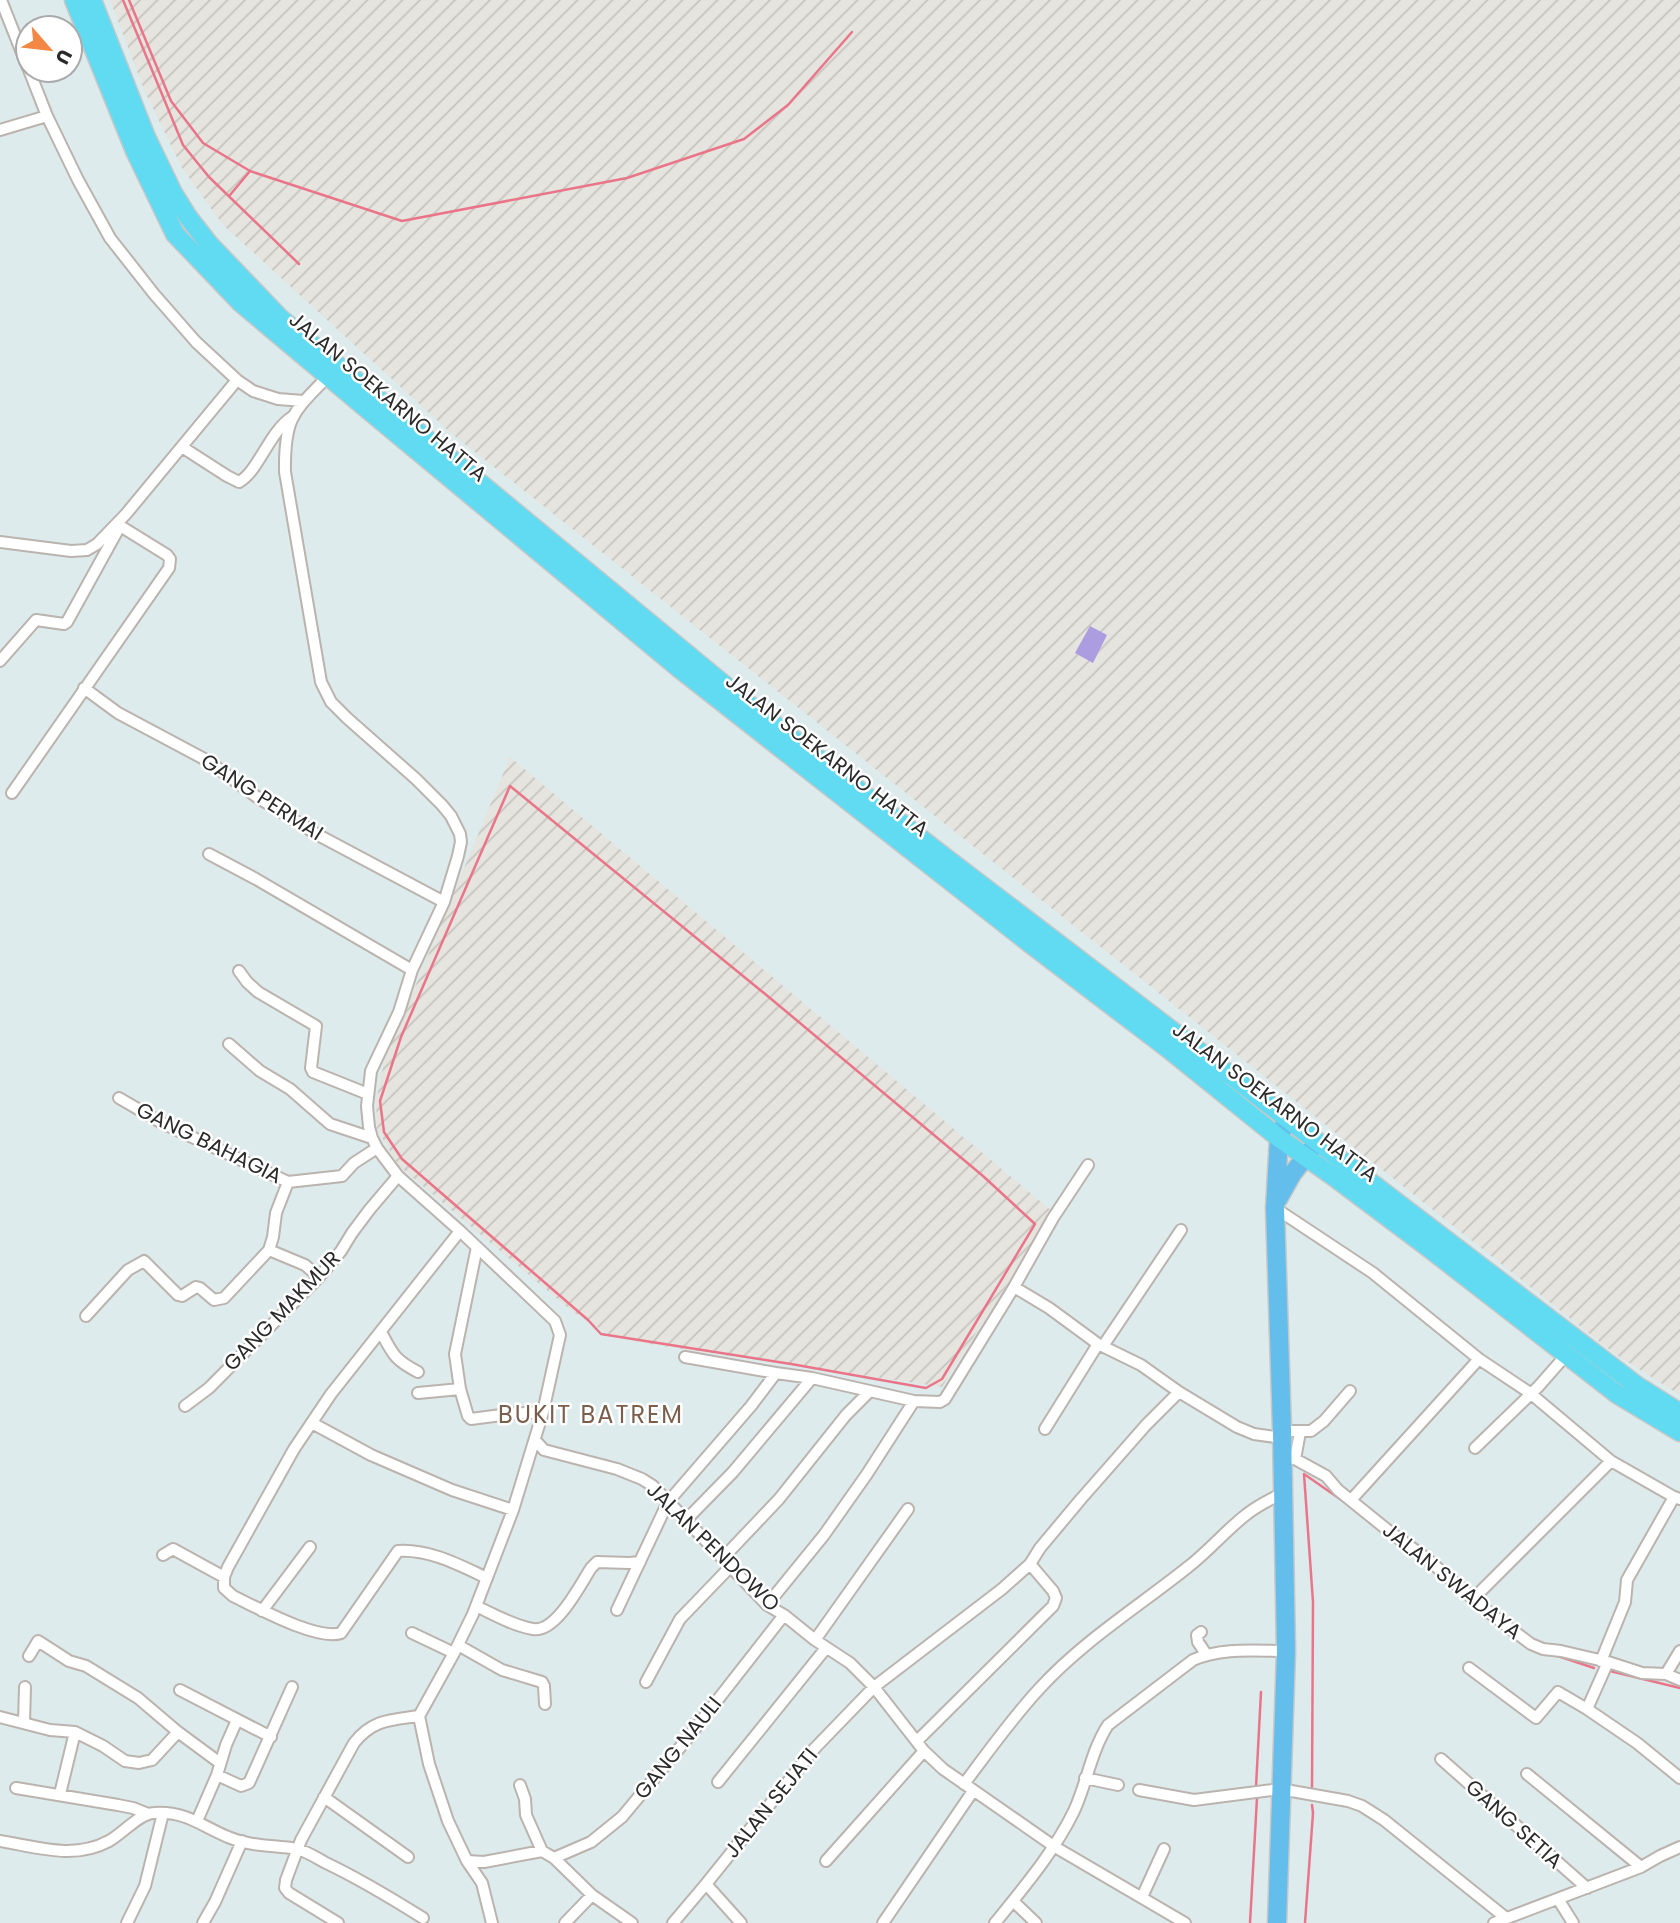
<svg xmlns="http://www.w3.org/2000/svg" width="1680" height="1923" font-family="Poppins,sans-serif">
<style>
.industrial{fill:url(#industrial-furrows)}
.garden{fill:#ac9de1}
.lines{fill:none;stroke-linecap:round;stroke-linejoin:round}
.stream{stroke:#ea7589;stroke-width:2.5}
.minor-casing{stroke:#bbb3ae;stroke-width:14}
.primary-casing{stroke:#c8c8c8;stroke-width:21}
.trunk-casing{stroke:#c8c8c8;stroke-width:21}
.minor{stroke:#fff;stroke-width:10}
.primary{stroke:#64beec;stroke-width:18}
.trunk{stroke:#60dbf2;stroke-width:18}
.labels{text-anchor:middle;stroke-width:5;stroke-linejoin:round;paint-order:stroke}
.street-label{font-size:21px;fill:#2b2b2b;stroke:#fff}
.quarter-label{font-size:24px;letter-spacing:2px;fill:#7b5f4d;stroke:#fff}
</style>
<defs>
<pattern id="industrial-furrows" width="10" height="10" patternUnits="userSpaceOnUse" patternTransform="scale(1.75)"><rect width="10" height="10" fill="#e5e4de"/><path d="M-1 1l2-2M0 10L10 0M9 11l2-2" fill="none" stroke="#c5c4bf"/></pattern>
</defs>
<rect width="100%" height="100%" fill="#deebed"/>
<path class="industrial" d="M110 0H1680V1395L1615 1354 451 433 223 225 182 168 145 92Z
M510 757 1053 1212 942 1387 649 1344 612 1336 573 1312 399 1166 377 1129 376 1101 384 1062Z"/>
<path class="garden" d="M1090 626 1107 635 1093 663 1075 653Z"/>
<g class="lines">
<path class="stream" d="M123 0 183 145 209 177 299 264
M129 0 171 101 203 143 250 171 402 221 627 178 744 139 788 105 852 32
M230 195 250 171
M510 786 770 998 983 1176 1035 1224 942 1379 926 1388 791 1364 601 1334 588 1320 402 1159 384 1132 380 1101 401 1037Z
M1558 1656 1594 1668
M1610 1671 1680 1688
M1256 1787 1261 1692
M1312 1789 1313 1602 1304 1474 1353 1508
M1250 1923 1257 1798
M1305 1923 1313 1813 1312 1805"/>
<defs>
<path id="minor" d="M1 0 28 68
M29 70 47 116 78 180 110 238 154 294 196 342 237 380 253 391 278 399 303 401
M0 130 47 116
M332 372C295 411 284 414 285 472L321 682 331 702 347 718 416 779 442 805 451 816 460 834 461 842 458 856 444 902 412 970 399 1012 371 1071 367 1106 369 1127 372 1138 377 1148 398 1176 460 1231 555 1321 560 1335 543 1412 513 1510 473 1614 454 1653 419 1716
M182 447 227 476 239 482C258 472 269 432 292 417
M0 542 71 551 87 550 97 544 126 514 237 380
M0 661 36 620 64 624 67 622 120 526
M84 688 118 713 208 761 257 797 320 836 444 902
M12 793 169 568 170 559 167 555 117 524
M209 854 256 879 412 970
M239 971 247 982 258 992 316 1026 311 1068 313 1072 368 1094
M229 1044 260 1071 290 1089 330 1124 372 1138
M119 1098 162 1123 288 1182 342 1176 354 1163 377 1148
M1275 1208 1373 1273 1479 1359 1530 1393 1611 1461 1674 1497 1680 1499
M460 1231 331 1394 294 1449 228 1567 224 1577V1588L233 1596C256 1607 317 1641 341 1633L398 1551C430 1549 459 1565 487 1578
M477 1247 455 1354 460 1389 468 1416 471 1419 509 1414 543 1412
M269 1250 305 1265 319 1277
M1014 1287 1049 1308 1098 1344 1141 1365 1179 1392 1237 1427 1254 1434 1282 1438
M86 1316 128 1270 144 1261 178 1295 182 1296 196 1287 200 1288 214 1300 224 1298 269 1250 273 1237 276 1213 288 1182
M381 1332C393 1355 395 1360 418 1372
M1103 1346 1181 1230
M685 1357 776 1373 812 1378 914 1401 940 1402 945 1399 1014 1287 1053 1218 1088 1165
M418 1393 460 1389
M185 1406 209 1388 319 1277 341 1251 352 1233 370 1209 398 1176
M312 1423 371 1455 452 1490 513 1510
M1045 1429 1098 1344
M1282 1431H1311L1324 1421 1350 1391
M535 1440 544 1450 617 1469 642 1479 653 1486 686 1520 767 1605 784 1615 815 1640 850 1663 874 1687 924 1751 943 1769 1055 1847 1185 1923
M1475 1448 1538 1387 1567 1354
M1282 1458 1295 1459 1326 1476 1338 1490 1390 1532 1426 1558 1491 1614 1531 1644 1543 1649 1561 1651 1608 1662 1642 1673 1666 1674 1680 1680
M1295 1459 1300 1432
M1351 1500 1479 1359
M686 1520 733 1472 812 1378
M163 1555 173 1549 224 1577
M723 1558 779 1499 846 1415 870 1391
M1474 1598 1611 1461
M767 1605 824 1535 867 1474 914 1401
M476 1606C493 1614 514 1626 533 1629 556 1633 580 1585 591 1568L597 1562 629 1563 640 1562
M617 1610 668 1502 751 1406 776 1373
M262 1611 310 1547
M1201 1632 1197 1635 1198 1642 1206 1654
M412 1633 454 1653
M815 1640 908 1509
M458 1645 502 1670 542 1682 544 1686 545 1704
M29 1656 38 1641 69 1661 86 1666 138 1698 178 1732 220 1763
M1601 1661 1625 1602 1627 1580 1674 1497
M1608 1662 1587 1709 1637 1743 1680 1778
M1469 1668 1536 1718 1558 1692 1587 1709
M1666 1674 1680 1651
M646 1682 680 1619 731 1566
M180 1690 271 1737
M419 1716 429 1764 448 1821 467 1861 482 1883 492 1923
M0 1717 50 1730 75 1732 103 1746 125 1761 139 1763 152 1760 178 1732
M24 1723 25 1687
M917 1741 1053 1606 1056 1598 1053 1591 1030 1564
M1441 1759 1587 1888
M1527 1774 1641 1867
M217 1775 241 1786 249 1783 292 1687
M1085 1778 1118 1785
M718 1782 826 1648
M964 1784C988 1752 1012 1718 1040 1688 1083 1641 1138 1607 1188 1567 1209 1551 1226 1530 1247 1514 1258 1505 1271 1499 1283 1493
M520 1785 525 1799 526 1815 542 1851
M16 1788 118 1805 133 1808 148 1814
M1139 1790 1194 1800 1280 1789 1348 1801 1362 1806 1384 1820 1506 1918
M60 1794 75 1732
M324 1797 408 1857
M197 1821 217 1775 226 1745 237 1720
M0 1841C37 1847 74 1860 109 1841 122 1834 140 1813 154 1813 187 1811 201 1826 228 1837 251 1847 274 1845 297 1849 306 1851 317 1858 326 1863 360 1879 391 1898 423 1918
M554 1858 591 1842 622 1817 687 1739 784 1615
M467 1861 484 1862 542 1851 554 1858 592 1895 632 1923
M826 1861 924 1751
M706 1884 741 1923
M1142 1897 1164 1849
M1558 1899 1573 1923
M1013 1901 1036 1923
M127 1923 145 1886 163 1813
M203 1923 215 1902 242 1841
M338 1923 289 1893 285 1888 286 1880 301 1840 354 1743C373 1719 391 1720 419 1716
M565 1923 592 1895
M673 1923 706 1884 815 1748 874 1687 1002 1589 1030 1564 1040 1548 1081 1499 1146 1425 1179 1392
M883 1923 973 1791
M995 1923C1024 1887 1054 1852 1074 1811 1087 1783 1091 1751 1108 1725L1193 1660C1222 1647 1255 1651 1286 1651
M1494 1923 1641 1867 1660 1856 1680 1847"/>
<path id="primary" d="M1278 1199 1292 1174 1315 1145
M1277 1923 1286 1651 1282 1431 1275 1208 1279 1138 1287 1118"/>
<path id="trunk" d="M74 0 135 151 175 234 241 303 366 408 680 669 1032 945 1170 1050 1279 1138 1337 1179 1429 1248 1617 1394 1680 1432
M92 0 146 137 173 193 188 217 209 244 280 318 739 697 938 852 1636 1385 1680 1413"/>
</defs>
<use href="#minor" class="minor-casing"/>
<use href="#primary" class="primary-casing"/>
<use href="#trunk" class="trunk-casing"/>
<use href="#minor" class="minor"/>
<use href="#primary" class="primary"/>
<use href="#trunk" class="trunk"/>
</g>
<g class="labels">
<g class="street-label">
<text transform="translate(388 397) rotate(40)" y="7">JALAN SOEKARNO HATTA</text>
<text transform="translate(827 755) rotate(38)" y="7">JALAN SOEKARNO HATTA</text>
<text transform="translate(262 797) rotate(33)" y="7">GANG PERMAI</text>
<text transform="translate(1275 1102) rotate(37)" y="7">JALAN SOEKARNO HATTA</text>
<text transform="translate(209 1143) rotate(26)" y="7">GANG BAHAGIA</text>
<text transform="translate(282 1311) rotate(-46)" y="7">GANG MAKMUR</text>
<text transform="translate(713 1547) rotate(44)" y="7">JALAN PENDOWO</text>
<text transform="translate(1452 1581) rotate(39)" y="7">JALAN SWADAYA</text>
<text transform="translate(678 1748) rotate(-51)" y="7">GANG NAULI</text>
<text transform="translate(771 1803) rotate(-51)" y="7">JALAN SEJATI</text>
<text transform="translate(1514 1824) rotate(42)" y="7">GANG SETIA</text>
</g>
<g class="quarter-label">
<text x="591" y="1423">BUKIT BATREM</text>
</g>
</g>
<g transform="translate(49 49) rotate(118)"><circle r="33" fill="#ffffff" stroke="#aaaaaa" stroke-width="2"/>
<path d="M0-5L12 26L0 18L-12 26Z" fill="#f38744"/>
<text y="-10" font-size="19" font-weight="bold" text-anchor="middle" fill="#2b2b2b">U</text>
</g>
</svg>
